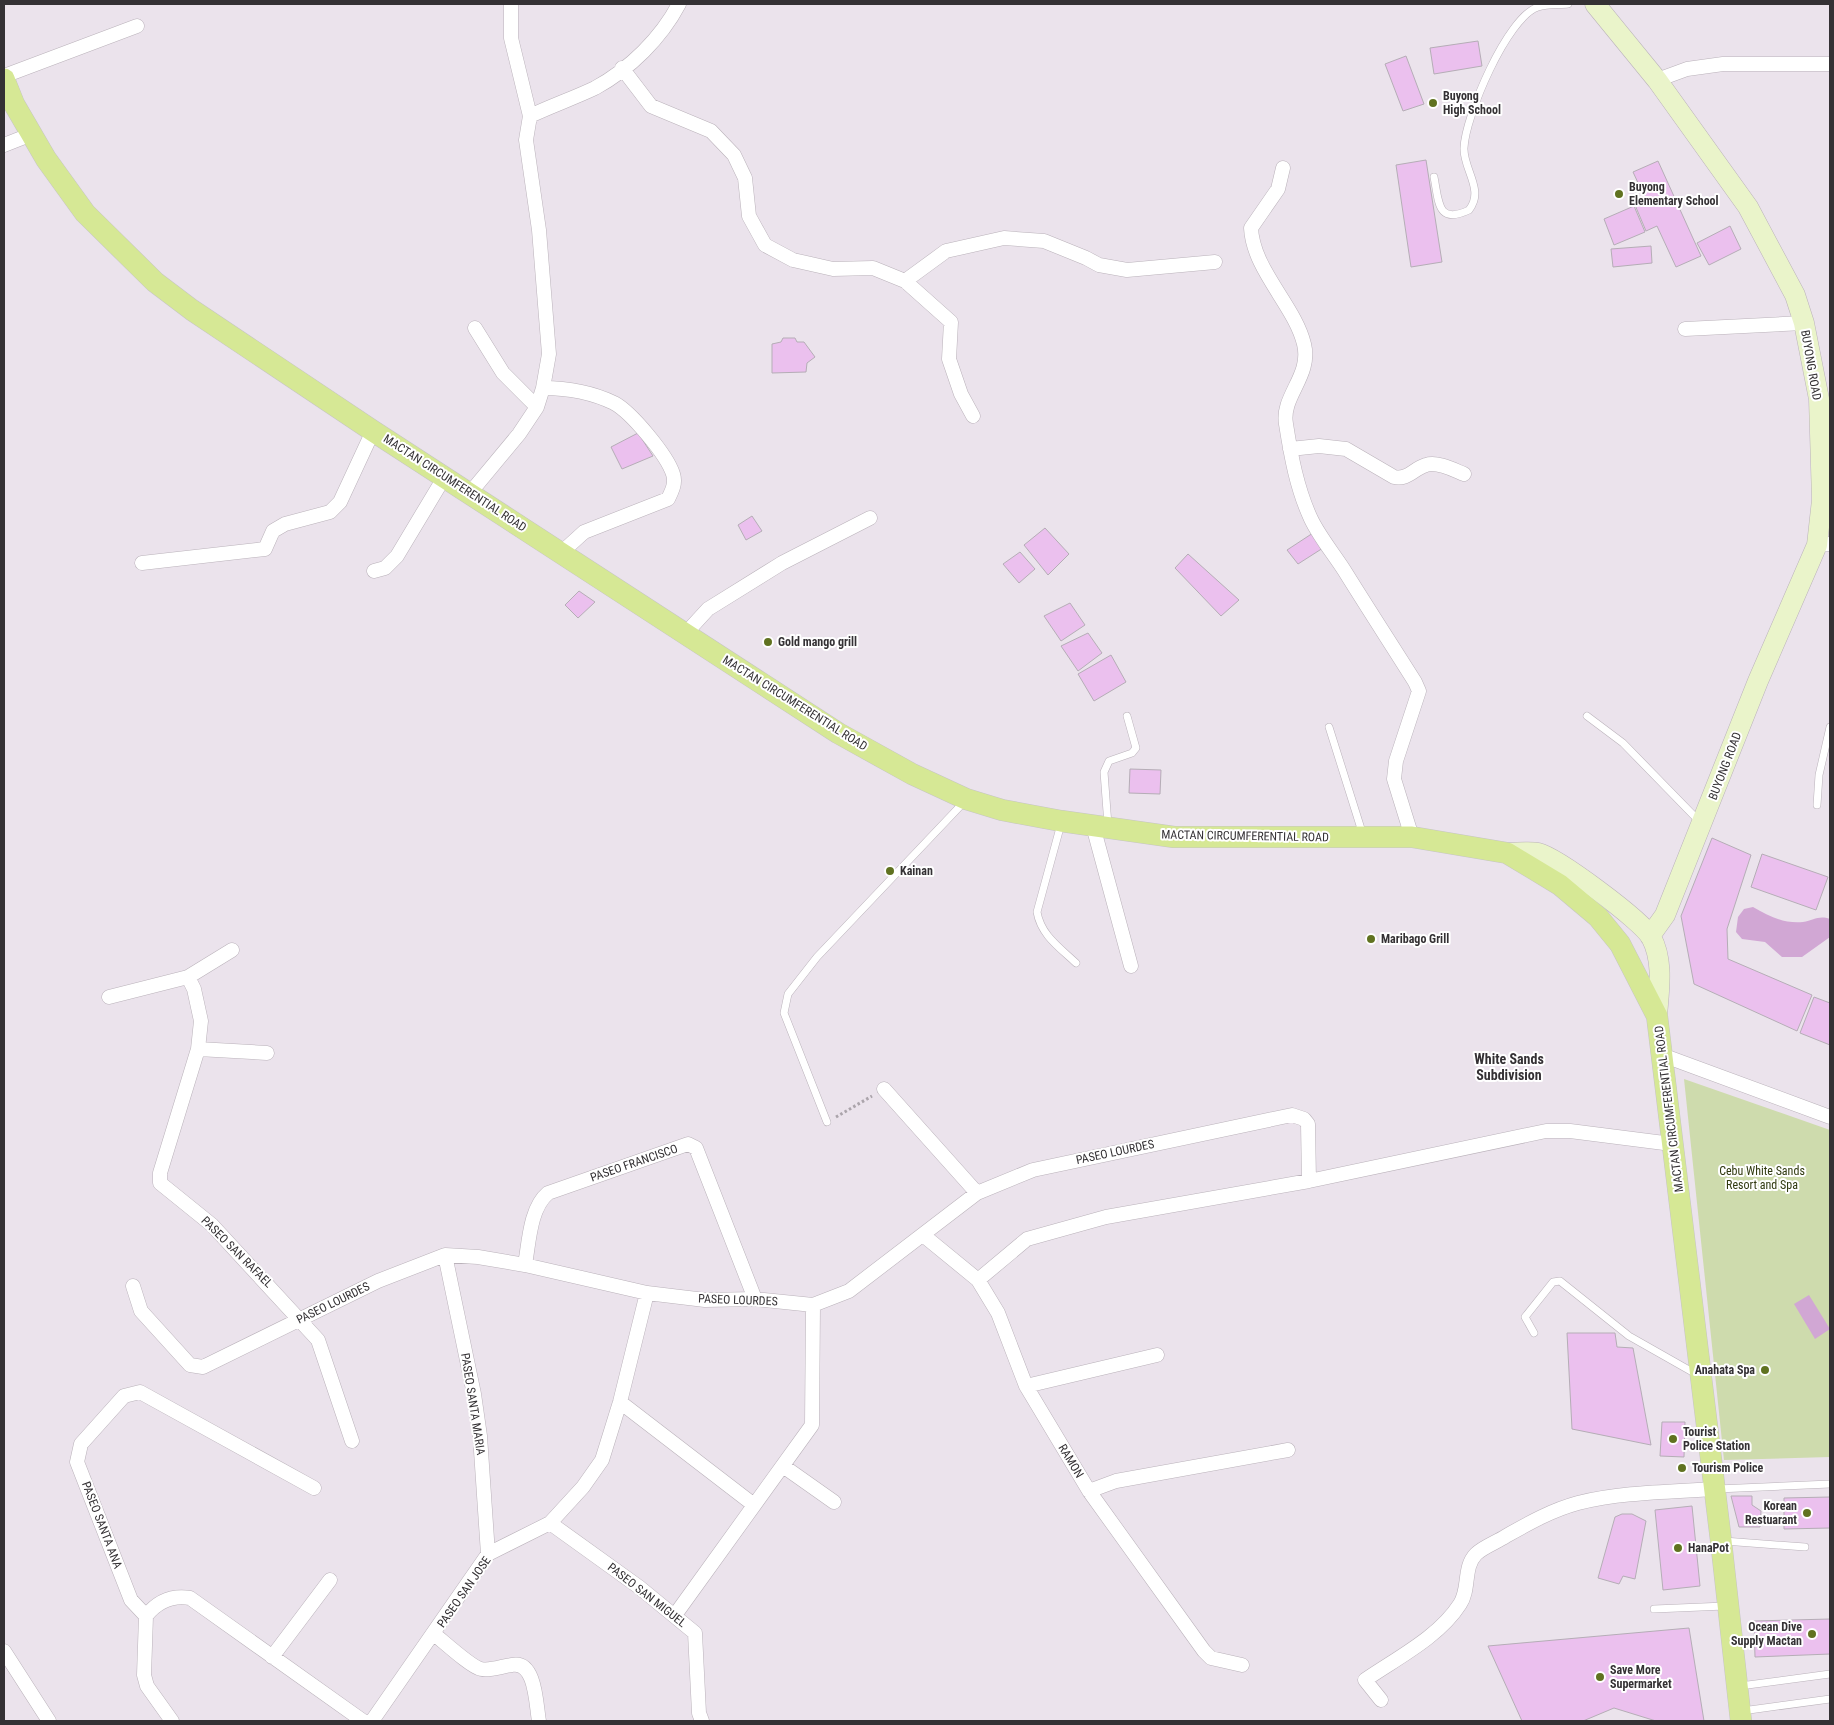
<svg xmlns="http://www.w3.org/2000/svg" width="1834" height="1725" font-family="'Roboto Condensed',sans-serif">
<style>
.green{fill:#cedbad}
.water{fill:#d1a7d4}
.building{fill:#ebc0ee;stroke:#b5adb6}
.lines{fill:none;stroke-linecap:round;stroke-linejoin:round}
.lane-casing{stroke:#bab2ba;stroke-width:8}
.street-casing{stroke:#bab2ba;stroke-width:15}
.secondary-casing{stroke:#bab2ba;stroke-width:21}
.primary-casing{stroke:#c6c5c6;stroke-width:22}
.path{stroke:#aba4ab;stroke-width:3;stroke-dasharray:2.5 2.5;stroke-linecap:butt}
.lane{stroke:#fff;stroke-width:7}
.street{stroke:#fff;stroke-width:14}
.secondary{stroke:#eaf4ca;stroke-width:20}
.primary{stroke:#d6e895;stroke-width:21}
.poi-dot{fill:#607220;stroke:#fff;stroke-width:2}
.labels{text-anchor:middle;stroke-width:4;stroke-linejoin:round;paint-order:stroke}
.poi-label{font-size:12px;font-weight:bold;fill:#343134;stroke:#fff;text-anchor:start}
.street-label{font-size:12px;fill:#343134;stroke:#fff}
.park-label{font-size:12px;fill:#30390f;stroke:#fff}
.neighbourhood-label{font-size:14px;font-weight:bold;fill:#343134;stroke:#fff}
</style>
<rect width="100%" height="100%" fill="#ebe3ec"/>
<path class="green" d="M1684 1079 1830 1130V1457L1724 1460Z"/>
<path class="water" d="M1753 907C1769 916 1784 924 1803 922 1814 920 1819 915 1830 919V937L1802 957H1782L1765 942 1742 939 1736 932 1738 917 1744 909Z
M1809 1295 1830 1329 1815 1339 1794 1304Z"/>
<path class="building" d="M1478 41 1482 66 1434 74 1430 48Z
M1406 56 1424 104 1403 111 1385 64Z
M1426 160 1442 262 1411 267 1396 165Z
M1658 161 1701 256 1676 267 1657 226 1646 231 1635 205 1646 200 1633 172Z
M1634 206 1645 232 1614 245 1604 219Z
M1730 226 1741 249 1709 265 1697 243Z
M1651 246 1652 263 1613 267 1611 249Z
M783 338H795L797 342H804L815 357 807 363 806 372 772 373V344L781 342Z
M638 433 653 456 622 469 611 447Z
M752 516 762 531 746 540 738 525Z
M1045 528 1069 554 1048 575 1024 545Z
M1313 533 1323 548 1298 564 1287 550Z
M1020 552 1035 569 1019 583 1003 564Z
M1188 554 1239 600 1221 616 1175 568Z
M579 591 595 602 578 618 565 605Z
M1070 603 1085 625 1061 641 1044 616Z
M1088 633 1102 653 1078 671 1061 646Z
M1111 655 1126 682 1094 701 1078 674Z
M1130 769 1161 770 1160 794 1129 793Z
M1712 838 1751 855 1727 929 1728 959 1812 995 1797 1031 1694 984 1681 916Z
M1762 854 1828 877 1816 910 1751 887Z
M1814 997 1830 1003V1045L1800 1033Z
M1567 1333H1615L1617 1347 1633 1348 1651 1445 1572 1429Z
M1662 1422H1685L1684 1457 1660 1456Z
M1731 1496H1752V1505L1761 1511 1760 1527H1739Z
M1830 1497V1528L1784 1529V1498Z
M1692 1506 1700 1586 1663 1590 1655 1510Z
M1622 1514H1632L1646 1521 1635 1579 1623 1576 1619 1584 1598 1578 1615 1517Z
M1830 1619V1654L1755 1657 1754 1621Z
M1689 1628 1704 1721H1656L1614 1708 1583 1721H1522L1488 1646Z"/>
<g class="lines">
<defs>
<path id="lane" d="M1434 177C1439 202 1437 225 1469 210 1485 190 1463 169 1464 148 1465 117 1507 17 1538 7 1547 4 1559 5 1568 4
M1587 716 1623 743 1700 822
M1329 727 1363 835
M1817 805 1819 775 1830 727
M1061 824 1037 912C1041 935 1059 947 1076 963
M1108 825 1104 772 1109 761 1132 753 1136 748 1127 716
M827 1122 784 1013 788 994 817 957 965 801
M1534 1333 1525 1317 1553 1282 1560 1281 1629 1336 1696 1374
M1717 1489 1830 1484
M1724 1541 1805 1547
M1654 1609 1725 1606
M1740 1686 1830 1674
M1742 1711 1830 1699"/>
<path id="street" d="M622 68 651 106 711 131 734 155 745 178 749 216 765 245 793 260 833 269 873 268 905 281 951 322 949 359 961 394 973 416
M4 76 137 26
M1657 80 1687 69 1723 64H1830
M530 116C551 106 574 98 595 88 630 69 661 38 679 4
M4 145 32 134
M1283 168 1278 189 1251 228C1253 270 1295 306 1304 344 1312 376 1281 396 1286 424 1291 456 1297 489 1311 519 1319 536 1333 553 1344 570 1367 607 1391 644 1415 682L1419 691 1396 761 1394 779 1412 837
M905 281 946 251 1004 238 1044 241 1086 258 1099 265 1127 270 1215 262
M475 328 503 373 537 407
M1685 329 1804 323
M543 388C568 388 591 392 614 403 631 412 667 455 673 474 676 483 672 491 668 499L584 532 562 552
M1290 449 1319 446 1346 449 1394 477C1408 480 1413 469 1426 465 1437 461 1454 470 1464 474
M470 493 519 434 537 407 543 388 549 354 539 230 526 140 530 116 511 38V4
M1817 545 1830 544
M142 563 265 549 273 531 285 524 330 512 340 502 373 431
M374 571 385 568 397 556 445 476
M686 633 708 609 782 563 870 518
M1093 826 1131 966
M188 977 194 989 201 1021 198 1049 160 1173V1183L212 1225 318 1340 352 1441
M109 997 188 977 232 950
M198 1049 267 1053
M1662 1055 1830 1117
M884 1089 977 1193
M923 1235 978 1280 998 1313 1026 1386 1089 1491 1204 1651 1211 1658 1242 1665
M445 1255 474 1394 480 1436 488 1554
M525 1265C529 1242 530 1208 548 1193L688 1144 696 1148 755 1299
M978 1280 1027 1239 1106 1217 1309 1181 1546 1131H1570L1672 1144
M133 1286 141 1311 190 1365 203 1367 378 1281 445 1255 478 1257 525 1265 647 1293 705 1300 755 1299 813 1305 849 1291 977 1193 1033 1170 1292 1115 1304 1119 1308 1124 1309 1181
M1026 1386 1157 1355
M620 1402 754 1505
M783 1466 834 1502
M314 1488 140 1392 124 1396 81 1444 77 1462 131 1600 146 1616C157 1602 171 1595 190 1598L363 1721
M1089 1491 1116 1481 1288 1450
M550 1523 639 1587 695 1633 699 1713 702 1721
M675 1615 812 1425 813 1305
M146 1616 144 1675 147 1686 172 1721
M434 1634C443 1641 471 1667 481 1669 491 1671 502 1666 512 1665 536 1660 536 1705 539 1721
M4 1651 49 1721
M272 1657 330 1580
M1381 1700 1365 1680C1397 1658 1439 1637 1460 1604 1470 1589 1463 1567 1476 1554 1483 1547 1497 1542 1506 1536 1529 1523 1552 1510 1578 1503 1622 1492 1670 1492 1714 1489
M372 1721 488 1554 550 1523 583 1487 602 1460 620 1402 647 1293"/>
<path id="secondary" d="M1595 4 1657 80 1748 207 1795 295 1804 323 1819 399 1822 500 1817 545 1758 681 1665 915 1650 936
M1507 853C1517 853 1529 851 1538 853 1558 858 1641 920 1651 937 1664 961 1659 990 1657 1016"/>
<path id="primary" d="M4 79 14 104 46 159 85 213 155 282 192 310 373 431 838 733 912 774 966 799 1002 810 1061 821 1174 837H1412L1507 853 1560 885 1598 917 1620 944 1657 1016 1721 1541 1741 1721"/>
</defs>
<use href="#lane" class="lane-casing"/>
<use href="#street" class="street-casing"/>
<use href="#secondary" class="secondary-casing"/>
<use href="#primary" class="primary-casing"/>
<path class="path" d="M836 1117 872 1096"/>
<use href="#lane" class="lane"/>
<use href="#street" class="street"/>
<use href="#secondary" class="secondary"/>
<use href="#primary" class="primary"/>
</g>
<g class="poi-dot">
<circle cx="1433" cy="103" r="5"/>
<circle cx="1619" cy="194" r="5"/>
<circle cx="768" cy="642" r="5"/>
<circle cx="890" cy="871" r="5"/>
<circle cx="1371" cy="939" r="5"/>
<circle cx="1765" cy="1370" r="5"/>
<circle cx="1673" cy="1439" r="5"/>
<circle cx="1682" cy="1468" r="5"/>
<circle cx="1807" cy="1513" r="5"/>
<circle cx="1678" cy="1548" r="5"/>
<circle cx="1812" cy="1634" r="5"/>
<circle cx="1600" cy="1677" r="5"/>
</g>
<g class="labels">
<g class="poi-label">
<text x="1443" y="100">Buyong<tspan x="1443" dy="14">High School</tspan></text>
<text x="1629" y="191">Buyong<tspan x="1629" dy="14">Elementary School</tspan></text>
<text x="778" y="646">Gold mango grill</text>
<text x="900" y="875">Kainan</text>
<text x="1381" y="943">Maribago Grill</text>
<text x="1755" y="1374" text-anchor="end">Anahata Spa</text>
<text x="1683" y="1436">Tourist<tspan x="1683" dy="14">Police Station</tspan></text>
<text x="1692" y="1472">Tourism Police</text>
<text x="1797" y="1510" text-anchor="end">Korean<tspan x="1797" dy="14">Restuarant</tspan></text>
<text x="1688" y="1552">HanaPot</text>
<text x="1802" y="1631" text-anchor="end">Ocean Dive<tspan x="1802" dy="14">Supply Mactan</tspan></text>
<text x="1610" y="1674">Save More<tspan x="1610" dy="14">Supermarket</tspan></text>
</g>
<g class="street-label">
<text transform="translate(1811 365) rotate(80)" y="4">BUYONG ROAD</text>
<text transform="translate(455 483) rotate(33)" y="4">MACTAN CIRCUMFERENTIAL ROAD</text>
<text transform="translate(795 703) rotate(32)" y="4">MACTAN CIRCUMFERENTIAL ROAD</text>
<text transform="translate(1725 766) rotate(-69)" y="4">BUYONG ROAD</text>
<text transform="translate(1245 836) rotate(1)" y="4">MACTAN CIRCUMFERENTIAL ROAD</text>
<text transform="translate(1669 1109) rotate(-97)" y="4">MACTAN CIRCUMFERENTIAL ROAD</text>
<text transform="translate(1115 1152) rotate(-12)" y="4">PASEO LOURDES</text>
<text transform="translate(634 1163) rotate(-19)" y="4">PASEO FRANCISCO</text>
<text transform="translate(237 1252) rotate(45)" y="4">PASEO SAN RAFAEL</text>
<text transform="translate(738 1300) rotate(2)" y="4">PASEO LOURDES</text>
<text transform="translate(333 1303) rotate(-26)" y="4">PASEO LOURDES</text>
<text transform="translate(473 1404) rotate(81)" y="4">PASEO SANTA MARIA</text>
<text transform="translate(1071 1461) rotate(59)" y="4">RAMON</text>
<text transform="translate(102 1525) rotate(69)" y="4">PASEO SANTA ANA</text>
<text transform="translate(464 1592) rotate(-55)" y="4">PASEO SAN JOSE</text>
<text transform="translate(647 1595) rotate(38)" y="4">PASEO SAN MIGUEL</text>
</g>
<g class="park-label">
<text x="1762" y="1175">Cebu White Sands<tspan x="1762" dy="14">Resort and Spa</tspan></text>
</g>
<g class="neighbourhood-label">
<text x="1509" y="1064">White Sands<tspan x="1509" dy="16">Subdivision</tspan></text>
</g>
</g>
<rect width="1834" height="1725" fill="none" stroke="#343134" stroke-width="10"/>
</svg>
